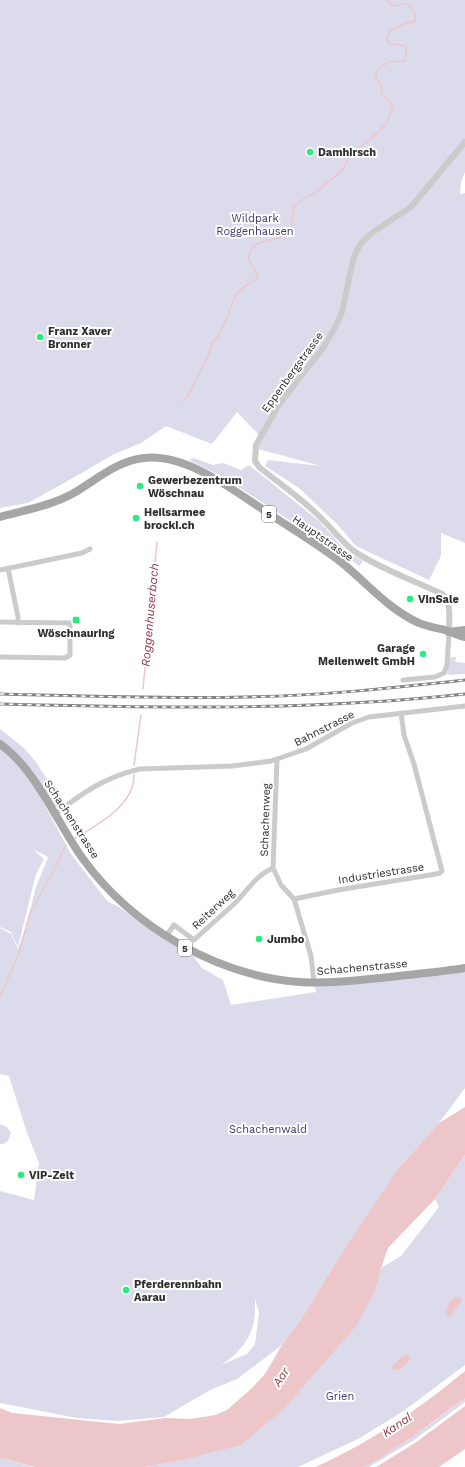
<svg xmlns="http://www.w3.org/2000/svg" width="465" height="1467" font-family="'Work Sans',sans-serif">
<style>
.green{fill:#dbdbec;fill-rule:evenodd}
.water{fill:#edc6ca}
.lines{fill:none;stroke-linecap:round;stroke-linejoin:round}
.stream{stroke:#edc6ca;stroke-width:1.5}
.minor{stroke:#cbcbcb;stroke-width:5}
.tertiary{stroke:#cbcbcb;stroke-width:6}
.primary{stroke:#a6a6a6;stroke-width:8}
.rail-casing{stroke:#838383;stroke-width:3}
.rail{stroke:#fff;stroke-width:1.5;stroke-dasharray:4.5;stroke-linecap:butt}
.poi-dot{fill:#28ec7e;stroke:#fff;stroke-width:1.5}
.labels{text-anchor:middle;stroke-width:4;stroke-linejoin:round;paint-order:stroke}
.shield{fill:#fff;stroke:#6d6d6d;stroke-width:1}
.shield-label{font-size:10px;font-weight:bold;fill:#2e2e2e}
.poi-label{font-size:11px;font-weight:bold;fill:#2e2e2e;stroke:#fff;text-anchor:start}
.park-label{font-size:11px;fill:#3b396b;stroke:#fff}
.street-label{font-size:11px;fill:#2e2e2e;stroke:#fff}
.water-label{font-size:12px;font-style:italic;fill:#933842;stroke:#fff}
</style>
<rect width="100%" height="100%" fill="#fff"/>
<path class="green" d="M0 0H465V172L461 182 460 194 465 193V543L441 533V556L429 580 356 546 337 524 299 488 265 466 268 460 321 466 258 449V434L237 412 212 444 166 426 141 443 114 454 80 474 28 503 0 508Z
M194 458 213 465 223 463 241 470 249 465 319 521 346 551 363 561 359 566 342 553 333 549 225 478 189 460Z
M453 657H456L455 662 465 663V674L451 675 447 674 450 658Z
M0 729 24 748 36 762 62 803V806L59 808 54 807C39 783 25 756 0 740Z
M0 749 22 766 31 780 71 854 107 901 119 907 158 935 192 955 202 968 223 980 231 1005 316 992 314 982 465 968V1088L439 1123 397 1170 349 1241 300 1321 282 1345 237 1379 210 1390 164 1417 117 1421 77 1418 0 1403V1191L34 1200 39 1163 27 1133 9 1076 0 1074V928L11 934 18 949 26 927 35 890 48 857 33 849 44 859 36 874 18 947 11 932 0 927ZM255 1299 259 1313 255 1344 247 1354 221 1365C240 1353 254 1336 255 1312 255 1308 255 1303 255 1299Z
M0 1124 7 1127 11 1133 8 1141 3 1144H0Z
M465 1155V1365L405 1410 360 1438 298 1467H145L183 1460 376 1289 381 1268 401 1256 439 1207 435 1199Z
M465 1398V1402L414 1440 369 1467H363C399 1448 432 1423 465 1398Z
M0 1458 33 1467H45H0Z"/>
<path class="water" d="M465 1107V1155L435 1199 388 1248 381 1268 376 1289 357 1325 284 1409 241 1445 183 1460 145 1467H35L0 1458V1408L13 1413 119 1424 165 1418 190 1419 215 1415 227 1410 251 1389 265 1374 282 1345 300 1321 349 1241 397 1170 439 1123Z
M455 1297 461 1298V1303L448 1318C444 1308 448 1304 455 1297Z
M404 1355H409L411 1357C407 1364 401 1372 393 1370L392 1367 398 1360Z
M465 1371V1398L412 1437 377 1460 363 1467H315C370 1443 419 1409 465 1371Z
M465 1406V1449L439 1467H376L415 1443Z"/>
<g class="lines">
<path class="stream" d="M183 401 188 396 204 365 213 342 221 332 236 294 244 287 258 278C258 269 248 265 249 257 251 236 278 244 288 232 296 223 290 215 294 207 297 201 311 196 317 191 325 184 335 178 342 170 346 166 347 160 350 156 359 145 376 138 384 126 388 121 390 113 393 107L390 102 385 98 382 95 381 86 376 78V74L378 70 388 62 404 61C407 55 407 52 405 46L388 43C383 28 405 24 415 21 416 12 413 8 406 3L396 6 391 5 388 0
M143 689 157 542
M134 765 141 715
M74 839C96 826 135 805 134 775
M0 996 18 956 30 913 55 868 66 845"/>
<path class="minor" d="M8 568 18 617V623
M0 570 82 553 90 549
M0 622 70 623V655L65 658 0 657
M403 680 435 677 444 673 447 665 449 632
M277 759 273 868 281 885 294 899
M54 815C82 793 105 777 140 769L232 766 271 761 306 749 352 723 369 717 465 706
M166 936 174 925 194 940C207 928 221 916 234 904 247 891 256 875 273 868
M314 982 311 956 294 899 338 890 436 874 440 873 442 871 414 764 404 735 401 713"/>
<path class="tertiary" d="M449 632C449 619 452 603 442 594 415 581 378 568 354 551 342 542 334 531 324 521 305 501 280 484 259 467L255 461 256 445 278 406 323 348 336 326 342 312 353 260 359 246 367 237 376 230 411 207 465 142"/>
<path class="primary" d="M0 517C24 510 50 506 72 494 95 481 116 461 144 458 187 453 236 492 271 515 294 530 319 545 341 562 367 583 388 609 419 623 429 627 438 628 448 631 454 633 458 636 465 637
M449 632 465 630
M0 744C36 769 57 823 83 859 132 926 216 976 300 982 330 984 360 980 390 977 415 974 440 972 465 968"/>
<defs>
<path id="rail" d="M0 694C82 696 163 699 245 697 319 696 392 688 465 680
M0 704C155 708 310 711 465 694"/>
</defs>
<use href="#rail" class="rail-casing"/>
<use href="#rail" class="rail"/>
</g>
<g class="poi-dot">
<circle cx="310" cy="152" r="4"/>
<circle cx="40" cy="337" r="4"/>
<circle cx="140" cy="486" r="4"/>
<circle cx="136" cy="518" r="4"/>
<circle cx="410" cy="599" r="4"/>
<rect x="72" y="616" width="8" height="8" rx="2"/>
<circle cx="423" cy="654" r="4"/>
<circle cx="259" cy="939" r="4"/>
<circle cx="21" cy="1175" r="4"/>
<circle cx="126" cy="1290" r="4"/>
</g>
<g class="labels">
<g class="shield">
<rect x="262" y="506" width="14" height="16" rx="3"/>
<rect x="178" y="940" width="14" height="16" rx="3"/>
</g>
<g class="shield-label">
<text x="269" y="518">5</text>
<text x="185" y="952">5</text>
</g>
<g class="poi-label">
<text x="318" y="156">Damhirsch</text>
<text x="48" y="335">Franz Xaver<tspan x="48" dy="13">Bronner</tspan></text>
<text x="148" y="484">Gewerbezentrum<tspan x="148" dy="13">Wöschnau</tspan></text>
<text x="144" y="516">Heilsarmee<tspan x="144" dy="13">brocki.ch</tspan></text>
<text x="418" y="603">VinSale</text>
<text x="76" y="637" text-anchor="middle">Wöschnauring</text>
<text x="415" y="652" text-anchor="end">Garage<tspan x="415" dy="13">Meilenweit GmbH</tspan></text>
<text x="267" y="943">Jumbo</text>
<text x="29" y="1179">VIP-Zelt</text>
<text x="134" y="1288">Pferderennbahn<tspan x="134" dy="13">Aarau</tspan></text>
</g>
<g class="park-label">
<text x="255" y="222">Wildpark<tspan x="255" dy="13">Roggenhausen</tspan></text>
<text x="268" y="1133">Schachenwald</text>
<text x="340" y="1400">Grien</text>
</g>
<g class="street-label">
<text transform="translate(292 372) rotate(-54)" y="4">Eppenbergstrasse</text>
<text transform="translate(323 538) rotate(35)" y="4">Hauptstrasse</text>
<text transform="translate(324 728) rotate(-27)" y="4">Bahnstrasse</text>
<text transform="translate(72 819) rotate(57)" y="4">Schachenstrasse</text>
<text transform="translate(265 820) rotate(-88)" y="4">Schachenweg</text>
<text transform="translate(381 873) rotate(-9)" y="4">Industriestrasse</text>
<text transform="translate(213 909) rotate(-43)" y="4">Reiterweg</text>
<text transform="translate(362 967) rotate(-5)" y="4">Schachenstrasse</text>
</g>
<g class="water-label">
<text transform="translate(150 615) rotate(-85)" y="4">Roggenhuserbach</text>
<text transform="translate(281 1377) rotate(-58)" y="4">Aar</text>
<text transform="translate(397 1425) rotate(-34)" y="4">Kanal</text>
</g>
</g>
</svg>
